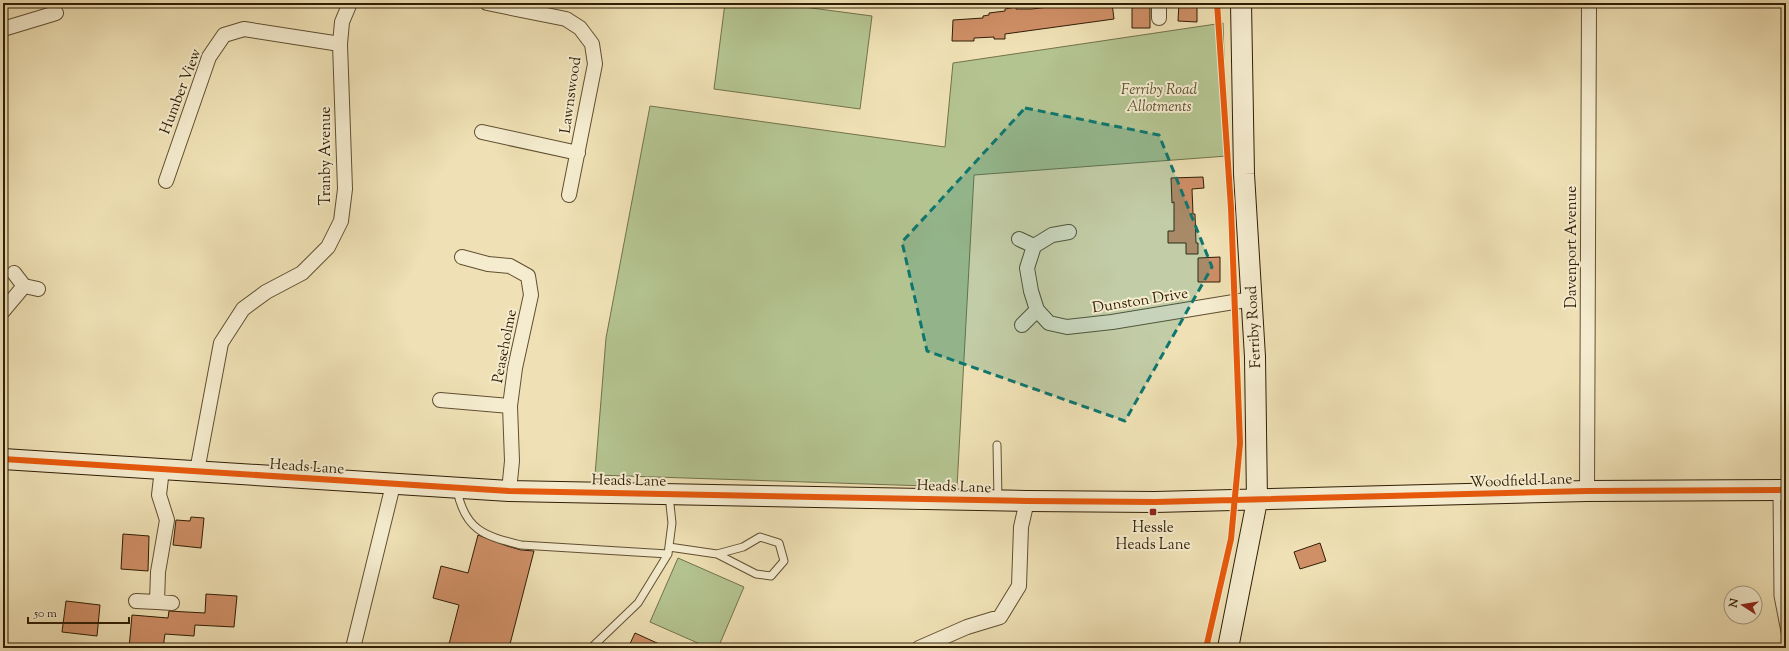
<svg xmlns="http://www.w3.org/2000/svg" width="1789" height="651" font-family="'Sorts Mill Goudy',serif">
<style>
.green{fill:#b4c491;stroke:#72714b}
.building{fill:#cf8f67;stroke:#301e05}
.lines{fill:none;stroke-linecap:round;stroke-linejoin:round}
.lane-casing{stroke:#604f31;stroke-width:9}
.street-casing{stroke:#604f31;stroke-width:16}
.secondary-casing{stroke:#301e05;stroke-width:22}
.lane{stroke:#f5eccf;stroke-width:7}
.street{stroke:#f5eccf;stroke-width:14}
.secondary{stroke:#f5eccf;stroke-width:20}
.cycleway-casing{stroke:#f5eccf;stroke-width:8}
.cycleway{stroke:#e8590c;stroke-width:6}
.marked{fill:#0f766e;fill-opacity:0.2;stroke:#0f766e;stroke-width:3;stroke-dasharray:8 5;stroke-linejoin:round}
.poi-dot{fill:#8f2418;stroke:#f5eccf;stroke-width:1.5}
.labels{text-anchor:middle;stroke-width:4;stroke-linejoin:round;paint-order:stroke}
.park-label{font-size:15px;font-style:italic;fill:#58502f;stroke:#f5eccf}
.street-label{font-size:15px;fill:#301e05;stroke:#f5eccf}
.poi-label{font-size:15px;fill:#301e05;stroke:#f5eccf}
</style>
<rect width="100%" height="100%" fill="#efe1b5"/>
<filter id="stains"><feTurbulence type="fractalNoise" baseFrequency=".005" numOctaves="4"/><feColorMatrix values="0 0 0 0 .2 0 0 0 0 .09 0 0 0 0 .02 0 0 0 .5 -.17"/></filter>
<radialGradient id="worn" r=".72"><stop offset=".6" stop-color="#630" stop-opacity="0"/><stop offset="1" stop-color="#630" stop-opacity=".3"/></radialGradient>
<path class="green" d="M725 3H774L872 16 860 109 714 89Z
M1223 23 1227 156 974 175 957 487 595 475 606 338 650 106 945 147 953 63Z
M678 558 744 587 718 648H709L650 622Z"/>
<path class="building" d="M1082 3H1112L1114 19 1005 34V39H994V37L974 38V41H952L953 20 983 18V16L989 15V13L1005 11V9L1016 7V9H1032Z
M1132 3H1150V28H1132Z
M1179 3H1197V22L1178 21Z
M1203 177 1204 188 1192 189 1193 214H1195L1196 243H1198V254H1186V243H1168V231H1174V202L1172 203 1171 178Z
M1220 257V282H1198V258Z
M191 517 204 518 201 548 173 545 176 520 190 521Z
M123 534 149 536 148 571 121 569Z
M478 535 507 546 521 550 534 551 509 648H448L459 605 433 598 441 566 468 573Z
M1320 543 1326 561 1300 569 1294 552Z
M206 594 237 596 234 627 195 625 194 636 165 634 163 648H129L132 615 168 618 169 611 205 613Z
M66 601 100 605 97 636 62 632Z
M635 633 668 648H628Z"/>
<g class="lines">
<defs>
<path id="lane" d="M997 445 998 500
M457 490C465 530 484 536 521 545L668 554
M1777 491 1778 596 1786 637
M669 547 717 554 756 574 771 576 784 561 779 543 760 537 743 547 717 554
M591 648 638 603 668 554 672 523 669 495"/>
<path id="street" d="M487 3 566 19 580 28 592 44 595 64 569 195
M1159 18V3
M3 29 56 13
M482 132 578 153
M166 181 209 57 224 35 244 29 340 44
M1069 232 1052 235 1034 246 1027 268 1031 291 1037 310 1049 323 1067 327 1112 322 1252 299
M1019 239 1034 246
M462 257 488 264 510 266 528 276 531 295 515 368 510 406 512 461 509 491
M14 273 24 286 38 289
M3 311 24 286
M1022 325 1037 310
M440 400 510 406
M197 471 221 343 243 309 266 292 302 273 328 247 341 221 345 189 340 44 342 22 350 3
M1587 491 1589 3
M136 601 157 602 158 572 167 520 159 495 162 469
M157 602 172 603
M353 648 393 485
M919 648 967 627 1000 617 1019 586 1021 527 1027 501"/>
<path id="secondary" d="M3 459 509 491 1027 501 1155 502 1587 491 1786 490
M1228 648 1257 501 1255 357 1244 174 1241 3"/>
</defs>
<use href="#lane" class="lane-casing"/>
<use href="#street" class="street-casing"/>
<use href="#secondary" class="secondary-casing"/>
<use href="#lane" class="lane"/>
<use href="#street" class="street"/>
<use href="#secondary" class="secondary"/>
<defs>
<path id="cycleway" d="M3 459 509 491 1027 501 1155 502 1587 491 1786 490
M1206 648 1231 539 1240 443 1231 208 1217 3"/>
</defs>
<use href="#cycleway" class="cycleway-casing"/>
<use href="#cycleway" class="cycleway"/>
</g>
<path class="marked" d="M1025 108 1159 135 1212 267 1125 421 927 351 902 242Z"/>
<rect class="poi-dot" x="1149" y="508" width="8" height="8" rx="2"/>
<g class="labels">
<g class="park-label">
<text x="1159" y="94">Ferriby Road<tspan x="1159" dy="17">Allotments</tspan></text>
</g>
<g class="street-label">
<text transform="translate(180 91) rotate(-69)" y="5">Humber View</text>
<text transform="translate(570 95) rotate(-82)" y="5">Lawnswood</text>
<text transform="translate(325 156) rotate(-90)" y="5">Tranby Avenue</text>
<text transform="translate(1571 247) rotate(-90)" y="5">Davenport Avenue</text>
<text transform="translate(1140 300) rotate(-9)" y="5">Dunston Drive</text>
<text transform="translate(1253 327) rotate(-93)" y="5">Ferriby Road</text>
<text transform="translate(504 346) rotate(-79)" y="5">Peaseholme</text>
<text transform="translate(307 466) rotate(4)" y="5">Heads Lane</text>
<text transform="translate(629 480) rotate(1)" y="5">Heads Lane</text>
<text transform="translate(1521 480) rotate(-2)" y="5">Woodfield Lane</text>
<text transform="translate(954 486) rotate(2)" y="5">Heads Lane</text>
</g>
<g class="poi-label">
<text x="1153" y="532">Hessle<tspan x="1153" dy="17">Heads Lane</tspan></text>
</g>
</g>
<rect width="1789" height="651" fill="none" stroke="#efe1b5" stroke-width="16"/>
<rect x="4" y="4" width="1781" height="643" fill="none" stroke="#301e05" stroke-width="2"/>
<rect x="8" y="8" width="1773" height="635" fill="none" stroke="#301e05"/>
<g transform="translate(1743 605) rotate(282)"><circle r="19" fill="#f5eccf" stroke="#a69a7e"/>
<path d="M0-3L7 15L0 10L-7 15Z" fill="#8f2418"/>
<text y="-6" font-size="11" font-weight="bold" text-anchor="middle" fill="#301e05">N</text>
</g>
<path d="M28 617v6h101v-6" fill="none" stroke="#301e05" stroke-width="2"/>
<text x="34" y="617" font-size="12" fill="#301e05" stroke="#f5eccf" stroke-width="3" paint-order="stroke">50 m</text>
<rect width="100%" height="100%" filter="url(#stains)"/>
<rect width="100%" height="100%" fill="url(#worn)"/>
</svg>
